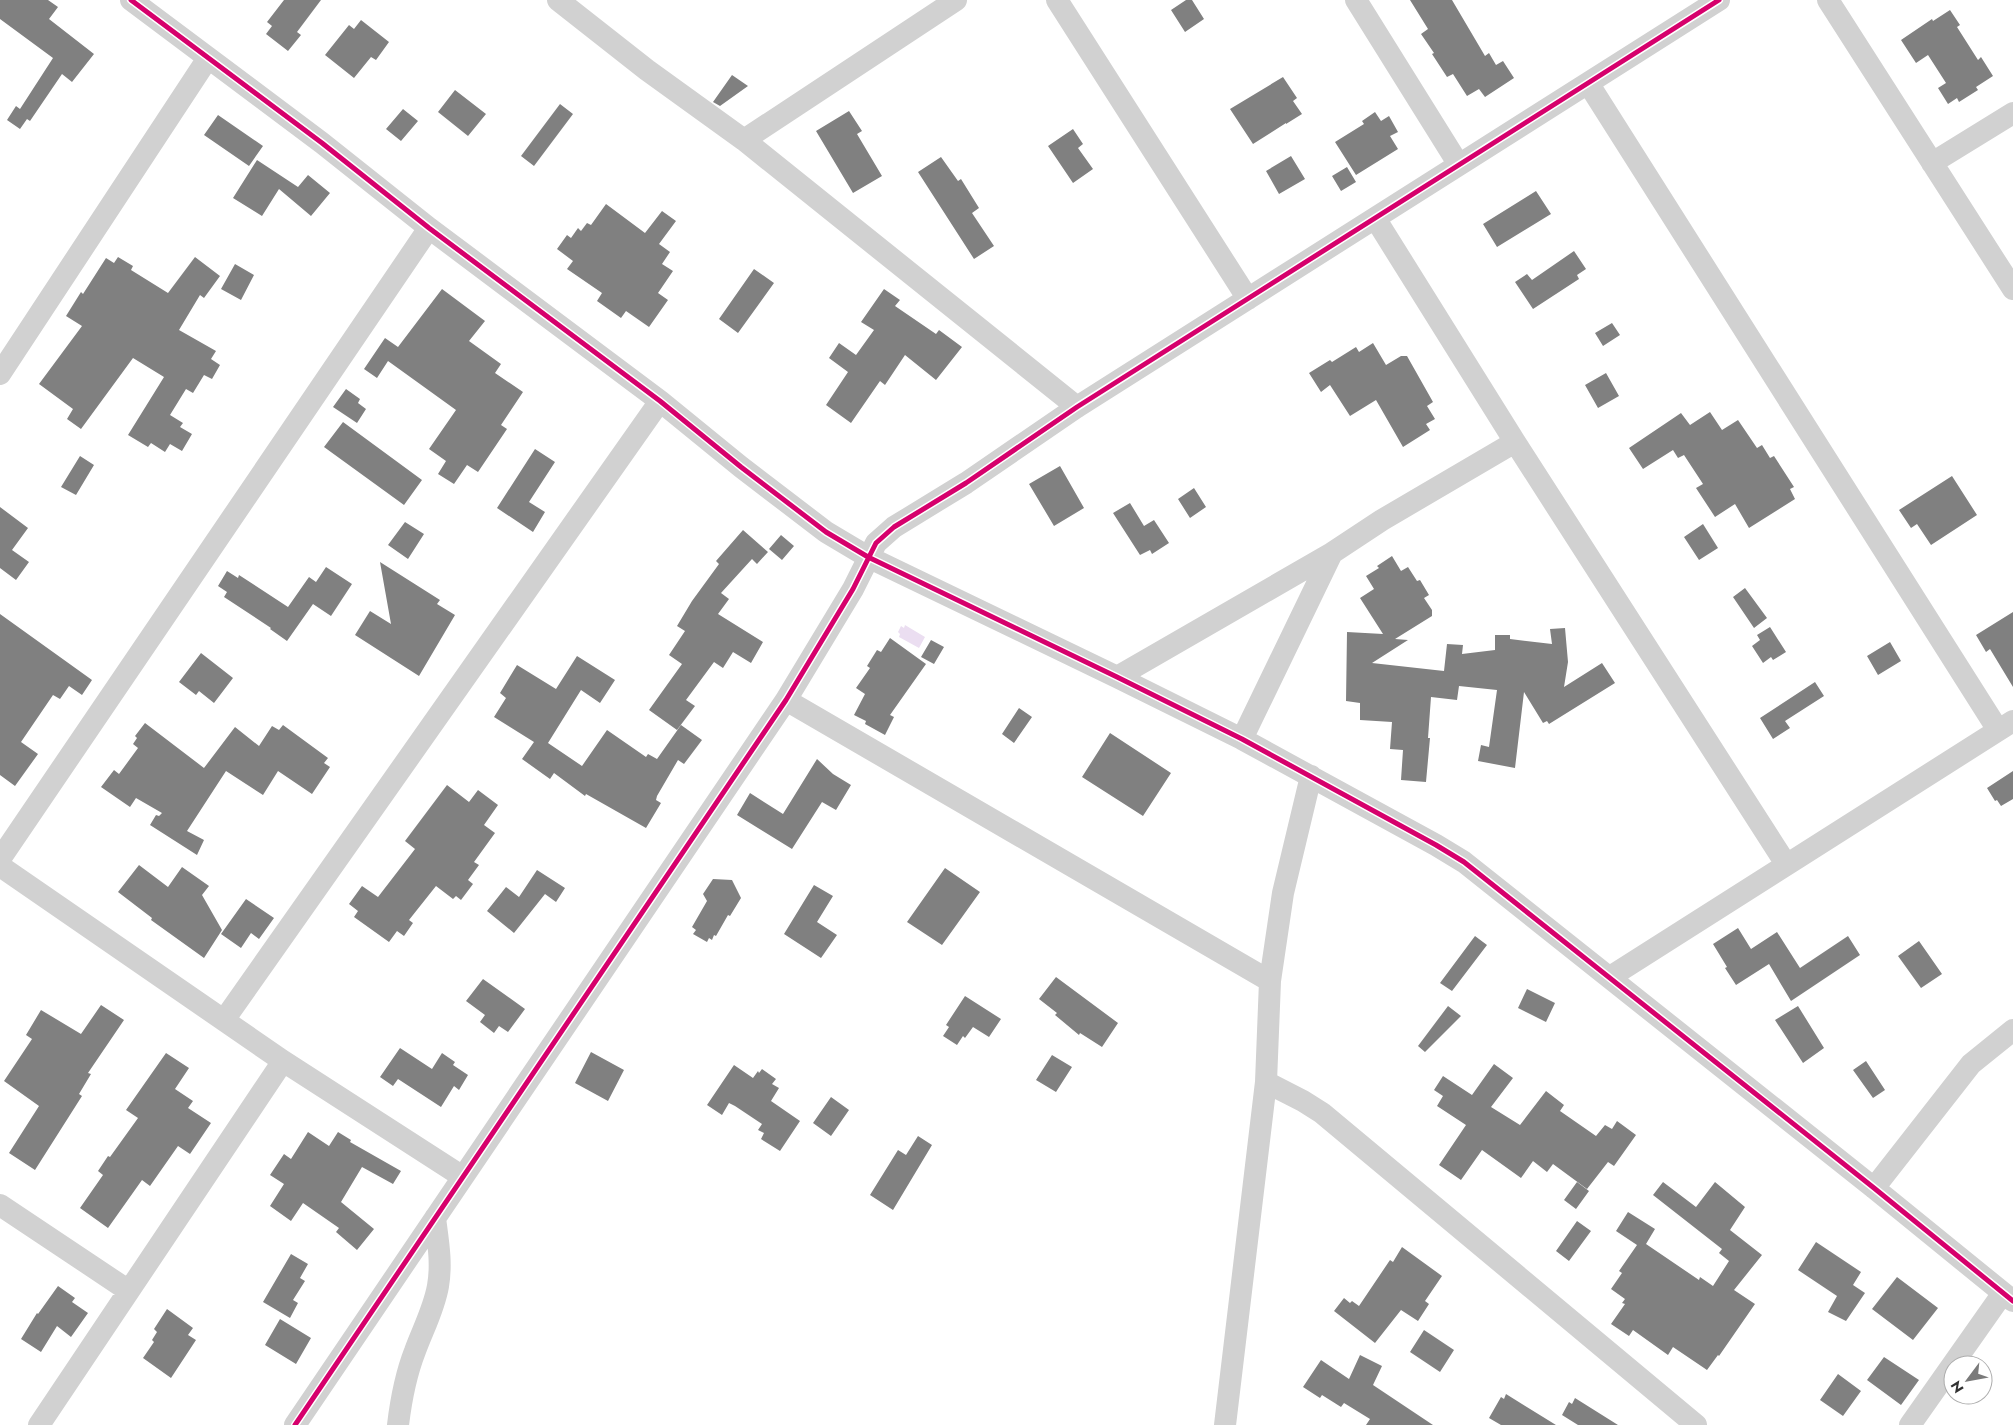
<svg xmlns="http://www.w3.org/2000/svg" width="2013" height="1425" font-family="Jost,sans-serif">
<style>
.water{fill:#ebdef1}
.building{fill:#808080}
.lines{fill:none;stroke-linecap:round;stroke-linejoin:round}
.minor{stroke:#d1d1d1;stroke-width:22}
.cycleway-casing{stroke:#fff;stroke-width:8}
.cycleway{stroke:#d6006c;stroke-width:5}
</style>
<rect width="100%" height="100%" fill="#fff"/>
<path class="water" d="M905 625 925 637 919 648 899 637 900 634 898 632 901 626 904 628Z"/>
<path class="building" d="M0 0H48L58 7 49 19 94 54 72 82 62 74 30 121 27 119 20 129 7 120 16 106 20 109 53 58 0 19Z
M284 0H321L297 32 301 35 288 51 266 34 272 26 267 22Z
M1186 0H1192L1204 19 1185 32 1171 10Z
M1410 0H1452L1485 56 1489 53 1496 65 1503 61 1514 78 1485 97 1479 89 1467 96 1453 74 1447 77 1432 54 1434 53 1421 34 1428 29Z
M1950 10 1960 25 1957 27 1978 60 1981 57 1993 76 1976 87 1978 90 1959 102 1957 98 1948 104 1938 88 1946 83 1928 55 1916 63 1901 40 1932 19 1933 21Z
M361 20 389 42 376 60 371 57 354 78 325 55 349 25 354 29Z
M732 75 748 86 720 106 713 102Z
M1283 77 1297 98 1293 101 1302 114 1286 124V123L1253 144 1230 109Z
M455 90 486 114 468 136 438 112Z
M560 104 573 114 534 166 521 156Z
M403 109 418 121 401 141 386 129Z
M849 111 862 131 857 134 882 176 853 193 816 131Z
M1375 112 1381 121 1389 116 1398 132 1390 136 1398 149 1356 175 1335 142 1364 124 1362 121Z
M218 115 263 146 249 166 204 135Z
M1073 129 1083 144 1078 148 1093 169 1073 183 1048 146Z
M1291 156 1305 179 1279 194 1266 171Z
M941 157 958 181 961 179 979 208 972 213 994 246 974 259 918 172Z
M257 160 298 187 308 175 330 193 311 216 279 189 262 216 233 198Z
M1347 167 1356 182 1341 191 1332 176Z
M1536 191 1551 214 1497 247 1483 224Z
M606 204 645 233 662 211 676 221 659 244 670 252 662 264 673 271 658 293 668 300 649 327 626 311 621 318 597 301 602 293 567 269 573 261 557 249 567 235 571 238 578 228 581 231 587 223 591 225Z
M1574 251 1586 269 1577 275 1579 279 1533 309 1515 282 1527 274 1532 280Z
M118 257 133 266 131 270 168 293 195 257 220 276 204 298 200 295 179 330 216 351 211 359 220 365 212 379 204 375 193 393 186 389 170 415 183 423 180 427 192 434 182 451 170 444 165 452 151 443 148 447 128 435 164 377 133 358 81 429 67 419 73 409 39 384 82 326 66 316 81 292 83 294 106 258 114 263Z
M235 264 254 275 241 300 221 289Z
M754 269 774 283 738 333 719 319Z
M442 289 485 321 469 341 501 364 495 373 523 392 501 425 507 429 478 472 467 465 454 484 438 474 446 461 429 449 456 410 388 361 377 378 364 369 385 338 398 347Z
M884 289 900 300 895 306 936 334 939 330 962 347 936 380 905 355 885 385 880 381 851 423 826 405 848 372 829 358 839 343 856 355 874 330 861 322Z
M1612 323 1620 335 1603 346 1595 333Z
M1373 343 1386 365 1401 356H1407L1433 402 1427 406 1435 419 1426 424 1430 430 1403 447 1376 400 1350 416 1330 385 1321 392 1309 373 1330 360 1332 362 1356 347 1359 352Z
M1606 373 1619 396 1598 408 1585 385Z
M346 389 360 399 358 403 366 409 357 423 333 407Z
M1710 412 1722 430 1738 420 1757 448 1762 445 1770 458 1774 456 1794 487 1790 489 1795 499 1749 528 1735 504 1715 517 1696 488 1703 484 1684 455 1678 458 1673 450 1643 469 1629 448 1681 413 1690 425Z
M343 422 422 480 404 505 324 447Z
M535 449 555 462 529 502 545 512 533 532 497 508Z
M80 456 94 465 76 495 61 487Z
M1060 466 1084 508 1054 526 1029 484Z
M1952 476 1977 515 1931 545 1917 524 1911 528 1899 510Z
M1194 488 1206 507 1190 518 1178 499Z
M1130 503 1144 526 1154 520 1169 543 1152 554 1150 550 1140 555 1113 513Z
M0 507 28 528 12 550 29 562 16 580 0 568Z
M405 522 424 534 408 559 388 545Z
M1703 524 1718 548 1699 560 1684 537Z
M743 530 768 552 757 564 752 559 721 593 729 599 718 614 763 642 751 663 733 652 723 668 714 662 686 700 695 706 677 730 649 710 682 664 669 655 685 631 677 626 692 601 719 564 716 561Z
M781 535 794 546 782 560 769 549Z
M1392 556 1401 571 1408 567 1417 581 1420 580 1429 595 1424 598 1432 610V616L1395 639 1408 640 1372 663 1444 671 1447 644 1463 645 1462 654 1495 650V635H1510V639L1552 644 1550 629 1565 628 1568 662 1564 687 1602 663 1615 683 1549 724 1547 721 1543 723 1524 692 1515 768 1478 761 1481 745 1489 747 1497 690 1459 686 1457 700 1431 697 1428 738H1430L1426 782 1401 780 1403 750 1390 749 1392 722 1360 720V703L1346 701 1347 632 1383 634 1360 598 1374 589 1366 576 1379 568 1377 566Z
M380 562 440 600 437 604 455 615 419 676 355 635 370 611 391 624Z
M326 567 352 584 331 616 313 604 287 641 270 629 271 628 224 597 227 592 218 586 227 571 238 578 239 575 288 607 309 577 316 582Z
M1745 588 1767 618 1754 628 1733 597Z
M2013 612V687L1990 649 1986 652 1976 635Z
M0 614 92 680 82 695 69 686 60 699 53 695 21 742 38 754 15 786 0 775Z
M1770 627 1786 652 1773 660 1771 657 1763 663 1752 646 1760 640 1757 635Z
M890 638 926 664 890 715 894 717 885 735 865 724 866 721 854 715 865 694 856 688 870 668 867 666 877 650 881 652Z
M931 640 944 647 934 664 921 657Z
M1890 642 1901 661 1878 675 1867 656Z
M201 653 233 678 214 703 199 691 196 695 179 682Z
M577 656 615 680 600 703 581 690 548 743 582 766 607 730 646 757 648 754 657 759 681 725 702 740 684 764 678 760 657 796 656 800 661 803 646 828 586 794 585 796 554 773 550 779 522 759 534 742 494 717 506 698 500 693 517 665 556 689Z
M1815 682 1824 696 1785 721 1790 728 1773 739 1760 718Z
M1019 708 1032 717 1014 743 1002 734Z
M145 723 204 768 235 727 259 746 272 726 279 730 283 725 328 758 324 763 330 767 312 794 278 771 263 795 226 771 187 831 204 840 197 855 150 825 156 815 159 816 162 813 136 798 130 807 101 787 114 770 119 774 138 748 133 744 137 738 135 736Z
M1110 733 1171 773 1143 816 1082 777Z
M817 759 833 774 851 785 836 810 822 802 792 849 737 815 750 793 783 814Z
M2013 771V799L2001 806 1997 800 1995 801 1987 788Z
M447 785 469 802 478 790 498 805 484 825 495 833 474 862 479 865 468 880 473 884 461 900 456 896 453 899 436 886 409 920 413 923 404 936 397 931 389 942 354 917 358 911 349 904 362 886 378 897 415 849 405 841Z
M139 865 168 887 182 867 209 886 202 895 222 930 204 958 151 920 152 918 118 892Z
M945 868 980 892 942 945 907 922Z
M537 870 565 888 556 902 545 894 514 933 487 911 506 887 519 897Z
M713 879 732 880 741 898 730 916 728 915 716 936 714 935 712 940 709 938 707 942 693 934 696 930 692 927 707 901 703 894Z
M814 885 833 896 817 922 837 935 821 958 784 934Z
M246 899 274 918 259 939 251 933 241 948 221 934Z
M1738 928 1751 949 1777 932 1800 968 1848 936 1860 955 1791 1001 1769 964 1736 985 1725 968 1727 967 1713 944Z
M1475 936 1487 945 1452 991 1440 983Z
M1919 941 1942 974 1921 988 1898 956Z
M1056 977 1118 1023 1102 1047 1080 1033 1079 1035 1055 1015 1057 1013 1039 999Z
M483 979 525 1009 508 1032 499 1026 494 1033 480 1022 485 1015 466 1001Z
M1527 989 1555 1003 1546 1022 1518 1008Z
M965 996 1001 1019 989 1037 973 1027 965 1038 963 1036 957 1045 943 1036 949 1027 946 1025Z
M101 1005 124 1020 88 1073 91 1074 79 1094 82 1096 35 1170 9 1153 39 1106 4 1081 32 1039 26 1035 41 1010 81 1034Z
M1448 1006 1461 1016 1425 1052 1418 1046Z
M1798 1006 1824 1048 1803 1063 1775 1020Z
M400 1048 432 1069 442 1053 455 1062 453 1065 468 1075 459 1090 454 1086 441 1107 398 1079 393 1086 380 1077Z
M591 1052 624 1070 608 1101 575 1083Z
M166 1053 189 1068 175 1089 193 1101 188 1108 211 1123 190 1154 178 1146 150 1186 142 1180 108 1228 80 1208 103 1175 98 1171 108 1156 110 1157 138 1118 126 1110Z
M1052 1055 1072 1067 1056 1092 1036 1080Z
M1866 1061 1885 1090 1873 1098 1853 1070Z
M1494 1064 1513 1078 1491 1107 1520 1125 1546 1091 1564 1105 1560 1111 1596 1136 1605 1125 1612 1129 1617 1121 1636 1135 1614 1166 1608 1162 1587 1189 1553 1164 1547 1172 1533 1161 1521 1178 1482 1150 1461 1180 1439 1165 1466 1125 1437 1106 1443 1096 1434 1090 1443 1076 1472 1095Z
M734 1065 753 1078 758 1071 759 1073 762 1069 776 1079 772 1084 779 1088 771 1101 800 1121 780 1151 761 1139 764 1133 758 1130 762 1124 735 1106 729 1103 722 1115 707 1105Z
M831 1097 849 1110 831 1136 813 1123Z
M308 1132 329 1146 338 1132 351 1140 350 1142 401 1171 393 1184 362 1167 341 1202 374 1229 357 1250 336 1232 339 1228 303 1203 291 1221 270 1206 284 1184 270 1175 284 1154 291 1159Z
M918 1136 932 1145 893 1210 870 1195 898 1150 906 1155Z
M1577 1182 1589 1191 1576 1209 1564 1200Z
M1663 1182 1696 1207 1715 1182 1745 1207 1730 1230 1762 1255 1734 1290 1755 1304 1719 1356 1718 1355 1707 1370 1673 1347 1668 1355 1633 1330 1629 1336 1611 1324 1625 1304 1622 1303 1625 1299 1611 1289 1622 1273 1619 1271 1637 1245 1616 1231 1628 1212 1655 1229 1646 1244 1699 1280 1700 1277 1713 1286 1729 1261 1719 1253 1722 1249 1653 1195Z
M1577 1221 1591 1231 1569 1261 1556 1251Z
M1816 1242 1861 1272 1853 1285 1865 1293 1846 1321 1828 1312 1837 1296 1798 1270Z
M1402 1247 1442 1276 1425 1301 1429 1304 1418 1321 1401 1310 1375 1343 1334 1311 1344 1298 1350 1303 1352 1301 1359 1306 1390 1260 1393 1262Z
M291 1254 308 1264 300 1278 305 1281 293 1300 298 1303 290 1318 263 1302Z
M1897 1277 1938 1308 1913 1340 1872 1309Z
M58 1286 75 1298 72 1302 88 1313 71 1337 57 1326 41 1352 21 1339 37 1313 38 1314Z
M167 1309 193 1328 188 1335 196 1340 171 1378 143 1358 154 1342 152 1340 157 1332 154 1329Z
M280 1319 311 1338 296 1364 265 1345Z
M1424 1330 1454 1350 1440 1372 1410 1352Z
M1360 1355 1382 1366 1373 1385 1433 1425H1366L1370 1419 1344 1403 1341 1407 1322 1395 1320 1398 1303 1387 1321 1360 1349 1379Z
M1884 1357 1919 1380 1901 1405 1867 1380Z
M1838 1374 1861 1391 1843 1416 1820 1400Z
M1506 1394 1556 1425H1501L1489 1418 1501 1397 1504 1399Z
M1575 1398 1618 1425H1578L1562 1415 1569 1402 1572 1404Z"/>
<g class="lines">
<path class="minor" d="M131 0 322 143 429 228 660 401 741 467 826 532 868 557 1117 677 1242 739 1436 845 1464 862 1874 1188 2013 1301
M558 0 647 70 744 140 1077 407
M1057 0 1248 299
M1356 0 1459 165
M1828 0 2013 289
M1588 83 1998 730
M744 140 956 0
M1932 163 2013 113
M1375 218 1515 442 1786 864
M0 374 208 58
M1117 677 1332 553
M786 700 1270 981
M1242 739 1332 553 1382 520 1515 442
M0 859 429 228
M0 866 283 1061 463 1177
M1610 977 2013 721
M224 1020 660 401
M1266 1082 1303 1101 1322 1113 1696 1425
M1874 1188 1971 1064 2013 1030
M0 1205 129 1291
M39 1425 283 1061
M295 1425 786 700 853 589 876 543 894 527 966 483 1077 407 1719 0
M398 1425C401 1400 406 1374 415 1351 423 1329 434 1309 438 1286 442 1263 438 1241 435 1218
M1225 1425 1266 1082 1270 981 1283 893 1311 776
M1910 1425 2003 1293"/>
<defs>
<path id="cycleway" d="M131 0 322 143 429 228 660 401 741 467 826 532 868 557 1117 677 1242 739 1436 845 1464 862 1874 1188 2013 1301
M295 1425 786 700 853 589 876 543 894 527 966 483 1077 407 1719 0"/>
</defs>
<use href="#cycleway" class="cycleway-casing"/>
<use href="#cycleway" class="cycleway"/>
</g>
<g transform="translate(1968 1380) rotate(238)"><circle r="24" fill="#ffffff" stroke="#adadad"/>
<path d="M0-4L9 19L0 12L-9 19Z" fill="#7a7a7a"/>
<text y="-8" font-size="14" font-weight="bold" text-anchor="middle" fill="#323232">N</text>
</g>
</svg>
